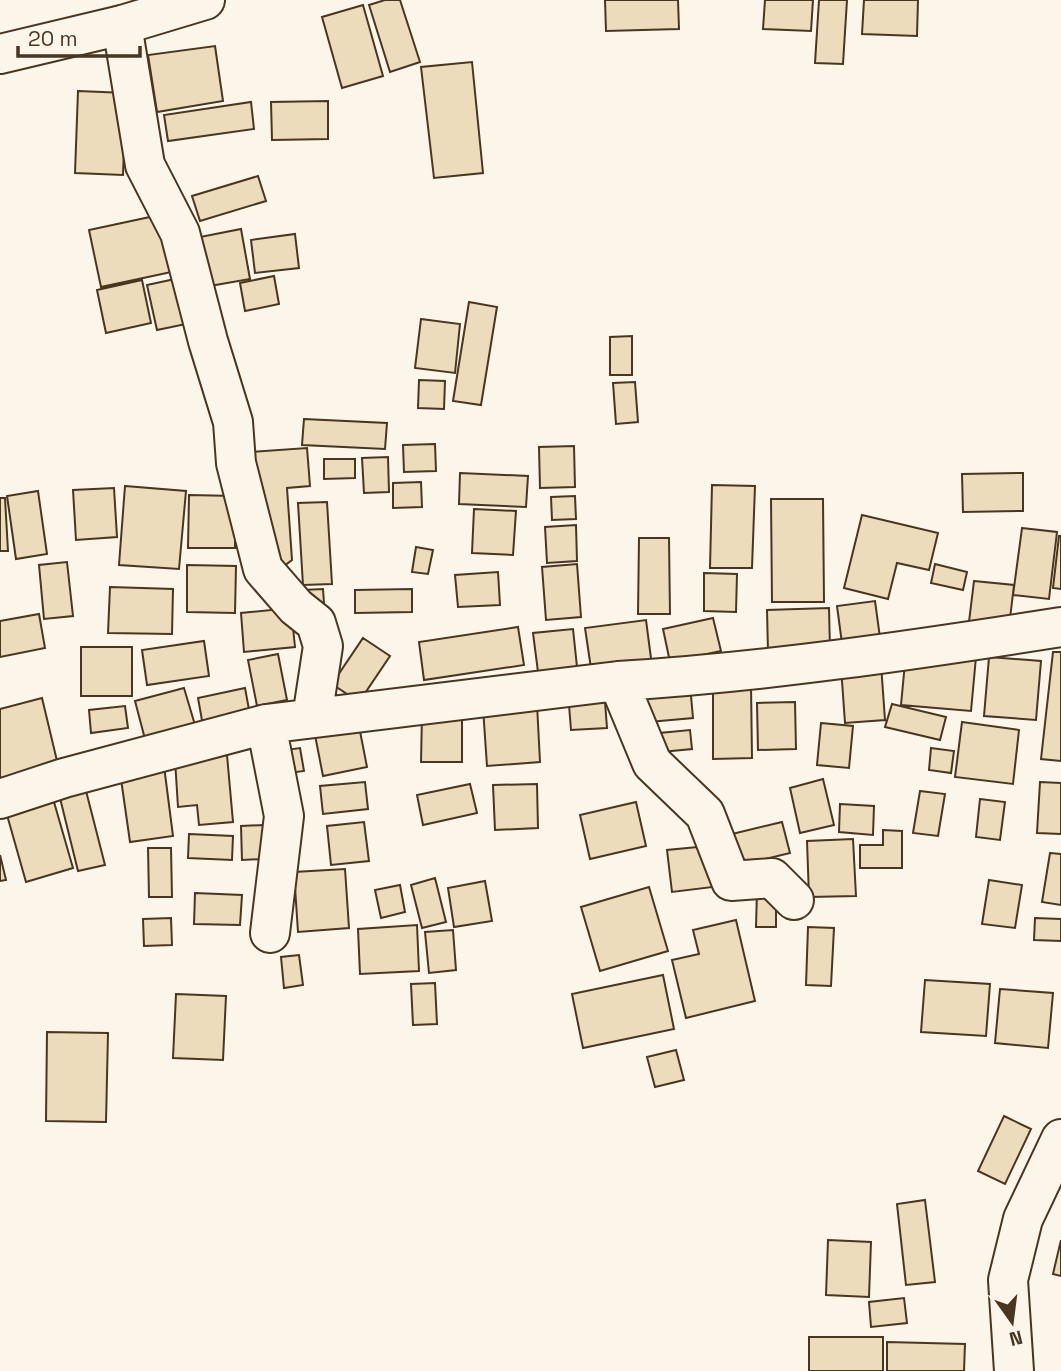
<svg xmlns="http://www.w3.org/2000/svg" width="1061" height="1371" font-family="'Space Grotesk',sans-serif">
<style>
.building{fill:#ecdcbc;stroke:#4a3520;stroke-width:2}
.lines{fill:none;stroke-linecap:round;stroke-linejoin:round}
.minor-casing{stroke:#4a3520;stroke-width:42}
.major-casing{stroke:#4a3520;stroke-width:42}
.minor{stroke:#fbf6e9;stroke-width:38}
.major{stroke:#fbf6e9;stroke-width:38}
</style>
<rect width="100%" height="100%" fill="#fbf6e9"/>
<path class="building" d="M385 0H400L420 62 390 72 369 5Z
M605 0H678L679 29 606 31Z
M765 0H813L811 31 763 29Z
M819 0H847L843 64 815 63Z
M864 0H918L917 36 862 34Z
M363 5 383 76 342 88 322 17Z
M215 46 223 101 157 112 148 55Z
M472 62 483 173 434 178 421 67Z
M78 91 126 93 123 175 75 173Z
M328 101V139L272 140 271 102Z
M251 102 254 129 168 141 164 115Z
M258 176 266 201 200 221 192 196Z
M164 214 176 271 101 287 89 230Z
M241 229 250 279 204 287 195 238Z
M295 234 299 268 255 273 251 240Z
M274 276 279 304 245 311 240 283Z
M175 279 186 324 157 330 147 285Z
M142 280 151 323 106 333 97 290Z
M469 302 497 307 481 405 453 401Z
M421 319 460 324 455 373 415 368Z
M632 336V375H610V337Z
M419 380 445 381 444 409 418 408Z
M635 382 638 422 616 424 613 383Z
M304 419 387 423 385 449 302 445Z
M435 444 436 471 404 472 403 445Z
M574 446 575 487 540 488 539 447Z
M307 448 310 486 287 488 292 560 276 572 252 452Z
M388 457 389 492 364 493 362 458Z
M324 459H355V478L324 479Z
M460 473 528 476 526 507 459 504Z
M1023 473V511L963 512 962 474Z
M421 482 422 507 393 508V483Z
M712 485 755 486 752 568H710Z
M125 486 186 491 179 569 119 565Z
M114 488 117 537 76 540 73 490Z
M38 491 47 554 16 559 7 496Z
M189 495 235 496V548H188Z
M575 496 576 519 552 520 551 497Z
M0 498H5L8 551H0Z
M771 499H823L824 602H772Z
M327 502 332 584 303 585 298 503Z
M474 509 516 511 513 555 472 553Z
M862 515 938 533 929 570 897 563 888 599 844 588Z
M576 525 577 561 547 563 545 527Z
M1022 528 1057 532 1049 599 1013 595Z
M1059 536H1061V589L1053 588Z
M639 538H669L670 614H638Z
M416 547 433 550 428 574 412 572Z
M67 562 73 616 44 619 39 565Z
M577 564 581 617 546 620 542 567Z
M935 564 967 572 963 590 931 583Z
M187 565 236 566 235 613 187 612Z
M498 572 500 605 458 607 455 575Z
M704 573 737 574 736 612 704 611Z
M974 581 1014 585 1009 627 969 622Z
M110 587 173 589 172 634 108 633Z
M323 589 324 603 304 605 303 590Z
M412 589V612L355 613V590Z
M875 601 881 645 843 651 837 606Z
M291 608 295 647 244 652 241 613Z
M829 608 830 650 768 652 767 610Z
M39 614 45 648 0 657V621Z
M713 618 721 651 670 662 663 629Z
M646 620 652 666 592 675 585 628Z
M518 627 524 665 424 680 419 642Z
M573 629 577 667 538 672 533 633Z
M363 638 390 656 359 702 332 684Z
M204 641 209 676 147 685 142 650Z
M81 647H132V696H81Z
M906 652 976 657 971 711 901 705Z
M1053 652H1061V761L1041 759Z
M278 654 287 700 257 706 248 660Z
M989 657 1041 661 1036 720 984 716Z
M881 664 885 720 845 723 841 667Z
M690 685 693 718 638 723 634 690Z
M713 685H751L752 758 713 759Z
M184 688 195 725 145 739 135 701Z
M245 688 250 715 203 726 198 698Z
M42 698 58 765 0 778V709Z
M605 702 607 728 571 730 569 705Z
M795 702 796 749 758 750 757 703Z
M537 704 540 762 487 766 483 708Z
M892 704 946 717 940 740 885 727Z
M125 706 128 728 91 733 89 710Z
M422 715 462 716V762H421Z
M358 721 367 767 323 776 314 730Z
M962 722 1019 730 1013 784 955 777Z
M821 723 853 726 849 768 817 765Z
M690 730 692 749 651 753 649 734Z
M300 748 304 771 282 774 278 751Z
M931 748 954 751 951 773 929 770Z
M227 755 233 822 199 825 197 805 178 807 175 760Z
M164 766 173 836 130 842 120 772Z
M823 779 834 825 800 833 790 788Z
M365 782 368 809 323 814 320 786Z
M1040 782 1061 783V834L1037 833Z
M470 784 477 813 423 825 417 795Z
M537 784 538 828 495 830 493 785Z
M85 787 105 865 78 871 59 794Z
M920 791 945 794 938 836 913 833Z
M980 799 1005 802 1000 840 976 837Z
M54 802 73 868 26 882 7 815Z
M636 802 646 846 590 859 580 815Z
M840 804 874 806 873 835 839 832Z
M364 822 369 861 331 865 327 826Z
M782 822 790 853 740 865 732 834Z
M263 825 264 859 242 860 241 826Z
M883 830 902 831V868H860V845H883Z
M189 834 233 836 232 860 188 858Z
M853 839 856 896 809 897 807 841Z
M708 846 713 887 672 892 667 850Z
M148 848H171L172 897H149Z
M1050 853 1061 854V905L1042 902Z
M0 855 6 880 0 881Z
M345 869 349 928 298 932 294 872Z
M435 878 446 922 422 928 411 885Z
M989 880 1022 885 1015 928 982 924Z
M485 881 492 921 454 927 448 888Z
M400 885 405 912 381 918 375 890Z
M649 887 668 951 600 971 581 907Z
M757 890 776 891V927H756Z
M195 893 242 895 240 925 194 924Z
M171 918 172 945 144 946 143 919Z
M1035 918 1061 919V941L1034 940Z
M736 920 755 1001 686 1018 672 960 699 954 693 930Z
M417 925 419 971 360 974 358 929Z
M808 927 834 928 831 986 806 985Z
M453 930 456 970 429 973 425 932Z
M299 955 303 985 284 988 281 957Z
M663 975 674 1029 583 1048 572 994Z
M925 980 990 984 986 1036 921 1032Z
M435 983 437 1024 413 1025 411 984Z
M1000 989 1053 993 1048 1048 995 1043Z
M176 994 226 996 223 1060 173 1058Z
M47 1032 108 1033 106 1122 46 1121Z
M676 1050 684 1080 655 1087 647 1057Z
M1004 1116 1031 1129 1005 1184 978 1171Z
M925 1200 935 1282 906 1285 897 1204Z
M828 1240 871 1242 869 1297 826 1295Z
M1061 1240V1276L1053 1274Z
M904 1298 907 1323 871 1327 869 1302Z
M809 1337H883V1371H809Z
M887 1342 965 1344 964 1371H887Z"/>
<g class="lines">
<defs>
<path id="minor" d="M122 25 145 165 180 233 208 341 233 422 236 463 263 569 296 607 316 623 323 646 312 718
M618 681 652 763 705 814 731 881 772 878 794 900
M266 724 284 816 270 933
M0 799 64 778 266 724 618 681C766 672 914 650 1061 627
M1014 1371 1008 1280 1023 1219 1061 1139"/>
<path id="major" d="M0 54 122 25 205 0"/>
</defs>
<use href="#minor" class="minor-casing"/>
<use href="#major" class="major-casing"/>
<use href="#minor" class="minor"/>
<use href="#major" class="major"/>
</g>
<g transform="translate(1012 1322) rotate(166)" stroke="#fbf6e9" stroke-width="5" paint-order="stroke">
<path d="M0-5L12 26L0 18L-12 26Z" fill="#4a3520"/>
<text y="-10" font-size="19" font-weight="bold" text-anchor="middle" fill="#4a3520">N</text>
</g>
<path d="M18 46v10h122v-10" fill="none" stroke="#4a3520" stroke-width="3.5"/>
<text x="28" y="46" font-size="21" fill="#4a3520" stroke="#fbf6e9" stroke-width="5" paint-order="stroke">20 m</text>
</svg>
